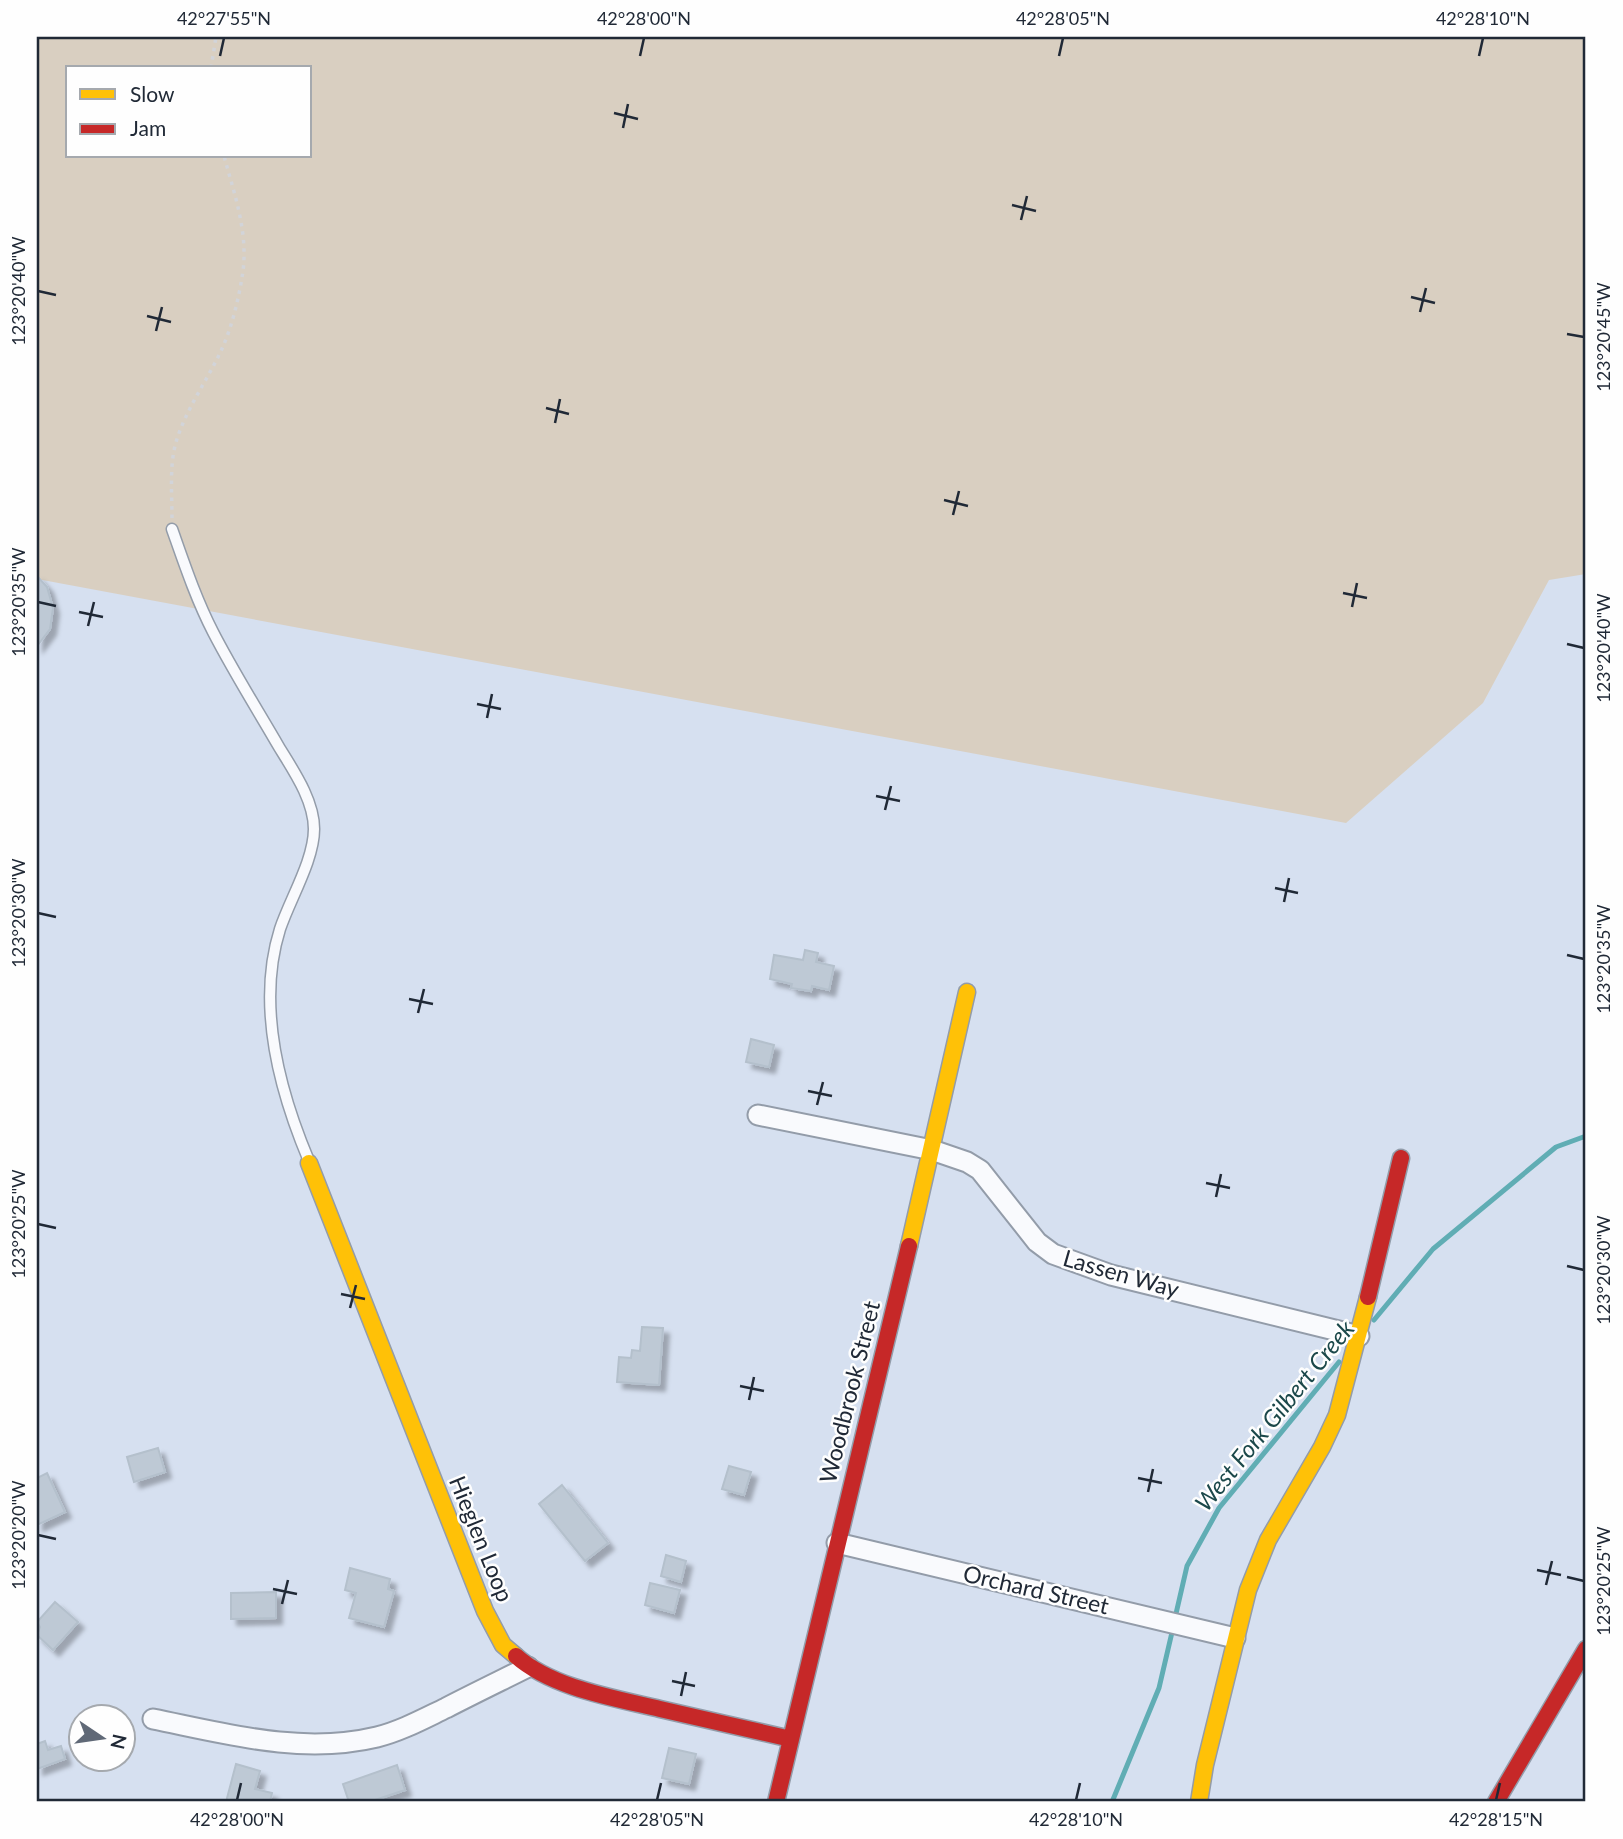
<svg xmlns="http://www.w3.org/2000/svg" width="1623" height="1839" font-family="Lato,sans-serif">
<style>
.green{fill:#d9cfc1;fill-rule:evenodd}
.lines{fill:none;stroke-linecap:round;stroke-linejoin:round}
.stream{stroke:#60adb4;stroke-width:5}
.building{fill:#bec9d5;stroke:#b4c0cc;stroke-width:2;filter:url(#shadow)}
.lane-casing{stroke:#939ca9;stroke-width:13}
.street-casing{stroke:#939ca9;stroke-width:23}
.slow-casing{stroke:#939ca9;stroke-width:19}
.jam-casing{stroke:#939ca9;stroke-width:19}
.path{stroke:#d2d4d9;stroke-width:3.5;stroke-dasharray:3.5 5;stroke-linecap:butt}
.lane{stroke:#f9fafd;stroke-width:10}
.street{stroke:#f9fafd;stroke-width:19}
.slow{stroke:#ffc107;stroke-width:16}
.jam{stroke:#c62828;stroke-width:16}
.ticks{fill:none;stroke:#202936;stroke-width:2.5}
.labels{text-anchor:middle;stroke-width:5;stroke-linejoin:round;paint-order:stroke}
.street-label{font-size:23px;fill:#202936;stroke:#fefefe}
.water-label{font-size:24px;font-style:italic;fill:#1b484a;stroke:#fefefe}
.neatline{fill:none;stroke:#202936;stroke-width:2.5}
.ticks-label{font-size:18px;text-anchor:middle;fill:#202936}
</style>
<defs>
<filter id="shadow"><feDropShadow dx="6" dy="6" stdDeviation="2" flood-color="#0004"/></filter>
</defs>
<rect width="100%" height="100%" fill="#d6e0f0"/>
<path class="green" d="M37 37H1586V574L1549 580 1483 703 1346 823 37 579ZM68 68H310V156H68Z"/>
<g class="lines">
<path class="stream" d="M1374 1320 1433 1249 1556 1147 1586 1136
M1175 1618 1187 1566 1219 1508 1339 1362
M1112 1802 1159 1688 1173 1628"/>
</g>
<path class="building" d="M37 576 47 587 53 608 50 629 37 646Z
M805 950 818 953 816 962 834 966 829 990 812 986 811 991 791 988 792 984 770 979 774 955 803 960Z
M751 1039 774 1045 769 1067 746 1062Z
M642 1327 663 1328 659 1385 617 1382 619 1357 631 1358 632 1350 640 1351Z
M158 1448 165 1472 134 1482 127 1457Z
M729 1466 751 1472 744 1495 722 1489Z
M47 1473 65 1512 37 1525V1478Z
M562 1485 608 1543 585 1561 539 1504Z
M666 1555 686 1561 681 1582 661 1576Z
M350 1568 390 1579 388 1589 394 1591 384 1627 349 1618 356 1593 345 1590Z
M650 1583 680 1590 674 1613 645 1605Z
M276 1592V1618L231 1619V1593Z
M55 1602 78 1622 53 1650 37 1635 40 1627 37 1622Z
M45 1741 48 1750 61 1746 65 1759 37 1769V1744Z
M669 1748 696 1754 689 1784 662 1778Z
M236 1764 260 1771 255 1789 272 1793 270 1802H226Z
M397 1765 405 1790 369 1802H349L343 1784Z"/>
<g class="lines">
<defs>
<path id="lane" d="M172 529C184 563 196 599 213 632 233 671 257 709 279 747 293 770 314 800 314 829 314 860 290 899 280 929 256 1005 279 1090 309 1161"/>
<path id="street" d="M758 1115 932 1150 967 1162 980 1170 1037 1242 1053 1254 1111 1275 1359 1336
M837 1543 1235 1638
M153 1719C227 1734 302 1755 377 1737 401 1731 423 1719 446 1708 473 1694 500 1681 528 1667"/>
<path id="slow" d="M309 1163 485 1611 503 1645 516 1656
M909 1246 967 992
M1199 1802 1205 1765 1248 1590 1268 1540 1322 1447 1337 1415 1368 1297"/>
<path id="jam" d="M1368 1297 1401 1158
M516 1656C552 1688 614 1698 660 1709 704 1719 747 1729 791 1739
M776 1802 909 1246
M1496 1802 1586 1649"/>
</defs>
<use href="#lane" class="lane-casing"/>
<use href="#street" class="street-casing"/>
<use href="#slow" class="slow-casing"/>
<use href="#jam" class="jam-casing"/>
<path class="path" d="M211 68 216 37
M172 518C172 493 169 463 177 439 187 408 206 382 220 353 232 328 239 298 243 271 248 231 234 193 224 156"/>
<use href="#lane" class="lane"/>
<use href="#street" class="street"/>
<use href="#slow" class="slow"/>
<use href="#jam" class="jam"/>
</g>
<path class="ticks" d="M220 56 224 38M640 56 644 38M1059 56 1063 38M1479 56 1483 38M614 113 638 119M623 128 628 104M1012 205 1036 211M1021 220 1027 196M38 291 56 295M1411 297 1435 303M1420 312 1426 288M147 316 171 322M156 331 162 307M1567 334 1584 337M546 408 569 414M555 423 560 399M944 500 968 506M953 515 959 491M1343 593 1367 598M38 602 56 606M1352 607 1357 583M79 612 103 617M88 626 94 602M1567 644 1584 648M477 704 501 709M487 718 492 694M876 796 900 801M885 810 891 786M1275 888 1298 893M1284 902 1289 878M38 913 56 917M1567 955 1584 959M409 999 433 1004M418 1013 424 989M808 1091 832 1096M817 1105 823 1082M1206 1183 1230 1188M1216 1197 1221 1174M38 1224 56 1228M1567 1266 1584 1270M341 1294 365 1299M350 1308 356 1285M740 1386 764 1391M749 1400 754 1377M1138 1478 1162 1483M1148 1492 1153 1469M38 1535 56 1539M1537 1570 1561 1575M1567 1577 1584 1581M1546 1585 1552 1561M273 1589 297 1594M282 1604 288 1580M672 1681 695 1686M681 1696 686 1672M237 1800 241 1783M657 1800 661 1783M1076 1800 1080 1783M1496 1800 1500 1783"/>
<g class="labels">
<g class="street-label">
<text transform="translate(1121 1274) rotate(16)" y="8">Lassen Way</text>
<text transform="translate(850 1392) rotate(-76)" y="8">Woodbrook Street</text>
<text transform="translate(481 1539) rotate(68)" y="8">Hieglen Loop</text>
<text transform="translate(1036 1590) rotate(13)" y="8">Orchard Street</text>
</g>
<g class="water-label">
<text transform="translate(1275 1416) rotate(-51)" y="8">West Fork Gilbert Creek</text>
</g>
</g>
<rect width="1623" height="1839" fill="none" stroke="#fefefe" stroke-width="77"/>
<rect x="66" y="66" width="245" height="91" fill="#fefefe" stroke="#a5a9ae" stroke-width="2"/>
<rect x="80" y="89" width="35" height="10" fill="#ffc107" stroke="#a5a9ae" stroke-width="2"/>
<text x="130" y="102" font-size="21" fill="#202936">Slow</text>
<rect x="80" y="124" width="35" height="10" fill="#c62828" stroke="#a5a9ae" stroke-width="2"/>
<text x="130" y="136" font-size="21" fill="#202936">Jam</text>
<g transform="translate(102 1738) rotate(103)"><circle r="33" fill="#fefefe" stroke="#a5a9ae" stroke-width="2"/>
<path d="M0-5L12 26L0 18L-12 26Z" fill="#606977"/>
<text y="-10" font-size="19" font-weight="bold" text-anchor="middle" fill="#202936">N</text>
</g>
<rect x="38" y="38" width="1546" height="1762" class="neatline"/>
<g class="ticks-label">
<text x="224" y="25">42°27'55"N</text>
<text x="644" y="25">42°28'00"N</text>
<text x="1063" y="25">42°28'05"N</text>
<text x="1483" y="25">42°28'10"N</text>
<text transform="translate(19 291) rotate(-90)" y="6">123°20'40"W</text>
<text transform="translate(1604 337) rotate(-90)" y="6">123°20'45"W</text>
<text transform="translate(19 602) rotate(-90)" y="6">123°20'35"W</text>
<text transform="translate(1604 648) rotate(-90)" y="6">123°20'40"W</text>
<text transform="translate(19 913) rotate(-90)" y="6">123°20'30"W</text>
<text transform="translate(1604 959) rotate(-90)" y="6">123°20'35"W</text>
<text transform="translate(19 1224) rotate(-90)" y="6">123°20'25"W</text>
<text transform="translate(1604 1270) rotate(-90)" y="6">123°20'30"W</text>
<text transform="translate(19 1535) rotate(-90)" y="6">123°20'20"W</text>
<text transform="translate(1604 1581) rotate(-90)" y="6">123°20'25"W</text>
<text x="237" y="1826">42°28'00"N</text>
<text x="657" y="1826">42°28'05"N</text>
<text x="1076" y="1826">42°28'10"N</text>
<text x="1496" y="1826">42°28'15"N</text>
</g>
</svg>
